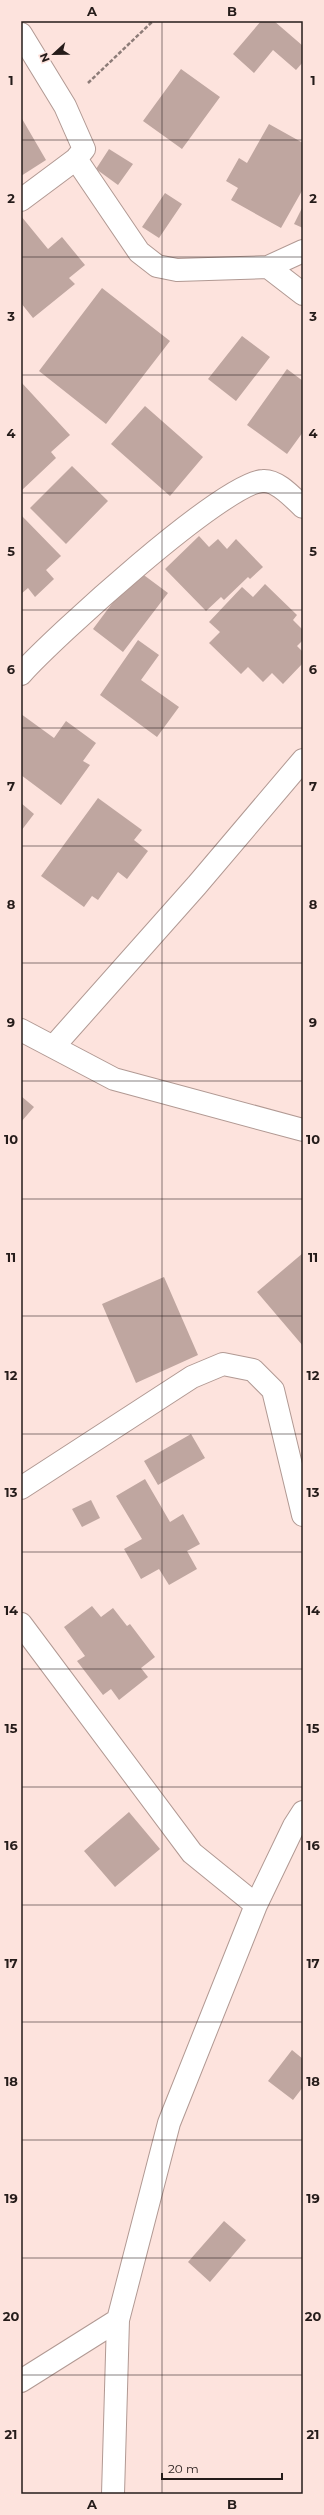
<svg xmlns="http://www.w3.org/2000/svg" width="324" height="2515" font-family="Montserrat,sans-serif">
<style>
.building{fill:#bfa6a0}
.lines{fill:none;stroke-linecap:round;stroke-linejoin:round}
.street-casing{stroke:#b19993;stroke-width:24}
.path{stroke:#8d7c78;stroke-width:2.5;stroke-dasharray:4 2;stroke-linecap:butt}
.street{stroke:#fff;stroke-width:22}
.grid{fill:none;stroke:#251c1a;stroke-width:1;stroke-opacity:0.55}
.neatline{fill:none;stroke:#251c1a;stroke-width:1.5}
.grid-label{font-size:13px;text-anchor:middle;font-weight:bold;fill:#251c1a}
</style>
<rect width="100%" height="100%" fill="#fde3dd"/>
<path class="building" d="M261 21H274L303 46V62L296 70 273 50 254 73 233 54Z
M181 69 220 97 182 149 143 121Z
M21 117 46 160 21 176Z
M269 124 303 143V189L281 228 231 200 238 188 226 181 239 158 247 163Z
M109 149 133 164 118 185 96 169Z
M165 193 182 204 159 238 142 227Z
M303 206V228L294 224Z
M21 216 48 249 62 237 85 265 69 278 75 284 33 318 21 303Z
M102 288 170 341 106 424 39 371Z
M242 336 270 357 236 401 208 379Z
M287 369 303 381V432L287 454 247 425Z
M21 382 70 435 51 452 56 458 21 491Z
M145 406 203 457 170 496 111 444Z
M72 466 108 501 66 544 30 508Z
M21 515 61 556 46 570 54 579 35 597 28 588 21 594Z
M199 536 209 547 218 539 227 549 236 539 263 567 250 579 248 577 224 600 221 597 206 611 165 569Z
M137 570 168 593 123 652 93 629Z
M265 584 297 615 293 620 303 630V640L297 646 303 652V663L283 684 272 673 263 682 248 667 241 674 209 643 220 632 209 622 242 587 253 597Z
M138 640 159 655 141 680 179 707 157 737 100 695Z
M21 714 54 738 66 721 96 743 83 761 90 765 61 805 21 775Z
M98 798 142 830 134 840 148 851 127 879 118 872 98 900 92 896 84 907 41 876Z
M21 803 34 814 21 831Z
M21 1096 34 1107 21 1122Z
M303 1253V1346L257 1292Z
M164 1277 198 1355 136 1383 102 1304Z
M191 1434 205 1458 158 1485 144 1461Z
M145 1479 170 1522 183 1514 200 1544 187 1551 197 1569 169 1585 159 1569 141 1579 124 1549 142 1539 116 1496Z
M91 1500 100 1518 82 1527 72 1509Z
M92 1606 101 1617 113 1608 127 1626 130 1624 155 1657 141 1668 148 1677 119 1700 111 1689 103 1695 77 1661 85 1656 64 1627Z
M129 1812 160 1849 115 1887 84 1851Z
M292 2050 303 2059V2087L293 2100 268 2081Z
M224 2221 246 2240 210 2282 188 2262Z"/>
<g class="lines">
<defs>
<path id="street" d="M21 34 65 106 84 149 76 159 21 200
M76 159 139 252 157 266 177 270 268 267 303 251
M268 267 303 294
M21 674C52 639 225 481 263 481 278 480 293 498 303 507
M21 1030 114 1079 303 1130
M54 1046 197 885 303 760
M21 1488 192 1377 223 1364 253 1370 273 1390 303 1515
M21 1624 192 1853 256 1905
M21 2381 118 2320
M113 2494 118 2320 169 2123 256 1905 294 1826 303 1812"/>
</defs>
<use href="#street" class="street-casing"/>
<path class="path" d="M88 83 153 21"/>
<use href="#street" class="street"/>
</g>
<path class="grid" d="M162 21V2494M21 140H303M21 257H303M21 375H303M21 493H303M21 610H303M21 728H303M21 846H303M21 963H303M21 1081H303M21 1199H303M21 1316H303M21 1434H303M21 1552H303M21 1669H303M21 1787H303M21 1905H303M21 2022H303M21 2140H303M21 2258H303M21 2375H303"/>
<rect width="324" height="2515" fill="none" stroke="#fde3dd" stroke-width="44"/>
<g transform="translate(54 54) rotate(248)" stroke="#fde3dd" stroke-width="3" paint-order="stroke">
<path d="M0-3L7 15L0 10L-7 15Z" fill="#251c1a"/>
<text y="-6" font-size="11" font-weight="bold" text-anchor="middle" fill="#251c1a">N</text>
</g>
<path d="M162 2473v6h120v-6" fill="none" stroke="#251c1a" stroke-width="2"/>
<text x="168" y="2473" font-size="12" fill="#251c1a" stroke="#fde3dd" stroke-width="3" paint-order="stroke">20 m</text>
<rect x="22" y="22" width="280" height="2471" class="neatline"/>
<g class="grid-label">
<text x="92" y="16">A</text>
<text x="232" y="16">B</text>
<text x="11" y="85">1</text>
<text x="313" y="85">1</text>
<text x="11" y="203">2</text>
<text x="313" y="203">2</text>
<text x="11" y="321">3</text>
<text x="313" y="321">3</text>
<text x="11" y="438">4</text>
<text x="313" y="438">4</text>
<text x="11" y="556">5</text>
<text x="313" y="556">5</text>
<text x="11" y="674">6</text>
<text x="313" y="674">6</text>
<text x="11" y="791">7</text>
<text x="313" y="791">7</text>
<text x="11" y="909">8</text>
<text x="313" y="909">8</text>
<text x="11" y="1027">9</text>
<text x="313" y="1027">9</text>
<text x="11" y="1144">10</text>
<text x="313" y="1144">10</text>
<text x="11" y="1262">11</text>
<text x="313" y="1262">11</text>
<text x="11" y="1380">12</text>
<text x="313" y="1380">12</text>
<text x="11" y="1497">13</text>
<text x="313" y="1497">13</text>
<text x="11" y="1615">14</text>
<text x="313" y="1615">14</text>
<text x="11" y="1733">15</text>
<text x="313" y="1733">15</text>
<text x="11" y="1850">16</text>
<text x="313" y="1850">16</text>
<text x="11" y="1968">17</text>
<text x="313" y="1968">17</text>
<text x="11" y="2086">18</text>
<text x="313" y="2086">18</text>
<text x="11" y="2203">19</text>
<text x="313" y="2203">19</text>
<text x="11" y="2321">20</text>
<text x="313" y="2321">20</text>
<text x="11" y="2439">21</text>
<text x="313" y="2439">21</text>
<text x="92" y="2509">A</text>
<text x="232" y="2509">B</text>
</g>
</svg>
